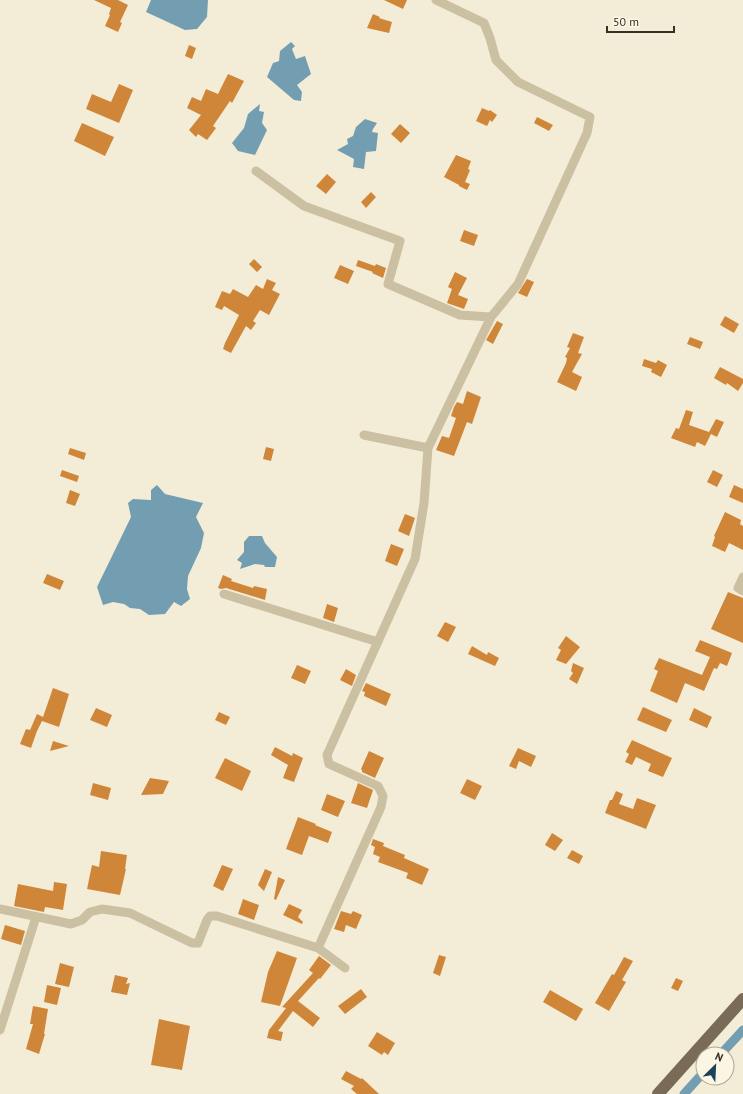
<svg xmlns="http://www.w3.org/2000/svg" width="743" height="1094" font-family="'PT Sans',sans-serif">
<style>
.water{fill:#739eb2}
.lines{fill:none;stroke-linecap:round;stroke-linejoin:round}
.canal{stroke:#739eb2;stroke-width:9}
.building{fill:#d08638}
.minor{stroke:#ccc0a2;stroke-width:9}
.major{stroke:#796b55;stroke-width:12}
</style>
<rect width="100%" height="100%" fill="#f3edd7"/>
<path class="water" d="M151 0H208L207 17 197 29 185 30 146 12Z
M291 42 295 46 292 49 296 59 305 56 311 74 297 85 302 92 301 101 294 100 267 77 273 63 279 61 280 51Z
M260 104 259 111 264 112 262 123 267 130 255 155 238 151 232 143 244 128 248 114Z
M365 119 377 123 373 129 372 132 378 133 376 151 366 152 364 169 353 167 354 159 337 150 348 144 347 139 353 136 356 127Z
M157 485 165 494 203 503 196 517 204 533 201 548 188 576 187 589 190 599 181 606 174 602 165 614 149 615 140 609 130 608 124 604 113 602 103 605 97 587 131 517 128 503 133 499 151 500V490Z
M249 536H262L265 543 277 557 275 567H265L264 565 255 564 240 569 242 563 237 560 244 552V542Z"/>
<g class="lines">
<path class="canal" d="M721 1054 743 1030
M684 1094 703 1073"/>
</g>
<path class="building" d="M94 0H118L128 5 120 22 122 23 118 32 105 26 110 15 109 14 111 8Z
M384 0H407L403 9Z
M373 14 380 17 379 18 392 22 389 33 367 28Z
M189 45 196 48 192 59 185 56Z
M228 74 244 81 232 103 230 101 213 126 216 128 207 140 198 134 196 137 189 130 201 115 187 108 192 97 201 101 206 89 218 94Z
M119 84 133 90 119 123 86 109 92 94 111 102Z
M482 108 489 111 490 110 497 115 492 122 490 120 487 126 476 121Z
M537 117 553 125 549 131 534 123Z
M82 123 114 137 105 156 74 141Z
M400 124 410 133 401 143 391 134Z
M456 155 471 161 468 169 470 170 465 182 470 184 467 190 459 186V185L444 177Z
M327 174 336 182 326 194 316 186Z
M371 192 376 197 366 208 361 202Z
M464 230 478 235 474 246 460 241Z
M254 259 262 267 257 272 249 264Z
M358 260 375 266 376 264 386 268 383 278 372 273 373 272 356 266Z
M340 265 354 271 348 284 334 278Z
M455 272 467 278 458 295 468 299 464 309 447 303 452 289 448 287Z
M267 279 276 283 272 290 280 294 269 315 260 310 253 321 256 323 251 330 246 326 231 353 223 349 225 343 239 315 224 306 222 310 215 307 222 291 230 294 233 289 248 297 256 285 263 289Z
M527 279 534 282 527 297 518 293Z
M725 316 739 324 734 333 720 325Z
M497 321 503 324 493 344 486 340Z
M573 333 584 337 578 353 582 354 572 372 582 377 576 391 557 382 566 363 567 358 565 357 570 348 567 347Z
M690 337 703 342 700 349 687 344Z
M644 359 656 363 658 360 667 365 661 377 651 372 652 369 642 366Z
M720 367 743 379V383L738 391 727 383 726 385 714 378Z
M467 391 481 397 472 424 467 422 454 456 436 450 442 436 449 438 456 418 451 416 454 407 457 402 463 404Z
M686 410 693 412 689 425 709 432 716 419 724 422 717 437 711 434 705 446 697 442 695 447 671 438 676 428 679 429Z
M266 447 274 449 271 461 263 459Z
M70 448 86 453 84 460 68 454Z
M62 470 79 476 77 482 60 476Z
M713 470 723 475 717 487 707 482Z
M734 485 743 489V503L729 497Z
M70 490 80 494 75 506 66 503Z
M725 512 741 520 740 524 743 526V550L729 543 725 552 712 546 715 537 714 536Z
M405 514 415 518 409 536 398 531Z
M391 544 404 549 397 566 385 561Z
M47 574 64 581 60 590 43 583Z
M223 575 232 579 231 581 253 588 254 586 267 589 265 600 226 588 221 589 218 588Z
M728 592 743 598V643L711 629Z
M327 604 338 608 334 622 323 618Z
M445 622 456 627 448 642 437 636Z
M566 636 580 647 566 664 556 660 561 650 558 648Z
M700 640 732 653 727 666 720 663 717 669 714 668 704 691 685 683 677 703 650 691 658 671 654 669 659 658 702 675 710 657 695 651Z
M472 646 487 655 488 652 499 658 495 666 468 654Z
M573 663 584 668 577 684 569 679 573 673 571 671Z
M297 665 311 671 305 684 291 678Z
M346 669 356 675 352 686 340 680Z
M366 683 391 694 386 706 364 696 365 692 362 691Z
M53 688 69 694 59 727 42 721 37 731 31 748 20 744 26 729 30 730 37 714 43 717Z
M643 707 672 720 666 732 637 720Z
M96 708 112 715 107 727 90 720Z
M694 708 712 717 707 728 689 720Z
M219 712 230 717 226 725 215 720Z
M632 740 672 758 663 777 648 771 651 764 636 757 632 765 625 762 629 754 626 752Z
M53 741 69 746 50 751Z
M275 747 292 756 293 753 303 758 294 782 283 778 288 765 271 755Z
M518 748 536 756 531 767 519 761 516 769 509 766Z
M369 751 384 758 375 778 362 772V770L361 769Z
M225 758 251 771 242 791 215 778Z
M150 778 169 781 163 794 141 795Z
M467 779 482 786 475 800 460 793Z
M93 783 111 788 108 800 90 795Z
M358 783 373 790 367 808 351 803Z
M616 791 623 794 619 804 633 809 637 798 656 805 646 829 605 813 610 800H612Z
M327 794 345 801 338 817 321 810Z
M298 817 316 824 315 825 332 832 328 843 309 836 302 855 286 849Z
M552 833 563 840 555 851 545 845Z
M373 839 384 843 383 846 405 855 404 858 429 869 422 885 406 878 408 873 378 862 380 857 373 854 375 847 371 845Z
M572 850 583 856 579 864 567 858Z
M101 851 127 855 125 869H126L120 895 87 889 92 865 99 867Z
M222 865 233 869 223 891 213 886Z
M265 869 272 872 264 891 258 885Z
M278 877 285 880 276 900 274 899Z
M54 882 67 884 63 910 45 907 44 912 14 906 18 884 53 891Z
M243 899 259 905 254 920 238 914Z
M289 904 302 910 298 917 303 922 302 924 283 915Z
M341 911 351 914 353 911 362 915 356 929 346 925 344 932 334 929Z
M5 925 25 931 21 945 1 939Z
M277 951 297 958 280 1006 261 1002 268 972Z
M439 955 446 957 440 976 433 973Z
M319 956 331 965 320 979 319 978 298 1001 320 1018 313 1027 293 1011 278 1031 283 1032 281 1041 267 1038 269 1030 286 1008 282 1007 313 973 309 970Z
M624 957 633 961 622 980 626 982 609 1011 595 1003 612 974 614 975Z
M60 963 74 967 69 987 55 984Z
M115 975 128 978 126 984 130 983 127 995 111 992Z
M676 978 683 981 678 991 671 988Z
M47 985 61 988 57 1005 44 1002Z
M361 989 367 997 345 1014 338 1006Z
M550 990 583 1009 576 1021 543 1002Z
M33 1006 48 1009 44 1034H45L39 1054 26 1049 33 1024H30Z
M159 1019 190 1026 182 1070 151 1065Z
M377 1032 395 1043 388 1055 384 1052 382 1055 368 1046Z
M346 1071 361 1079 362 1078 379 1094H357L351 1089 354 1086 341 1079Z"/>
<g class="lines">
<path class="minor" d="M256 171 304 206 400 241 388 284 460 315 491 317
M364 435 428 448
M743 577 738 588 743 591
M224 594 378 642
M0 909 71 924 82 920 90 912 102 909 130 913 192 943H198L207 920 210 916H217L318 948 345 968
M318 948 381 807 383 796 378 786 329 764 327 755 415 559 424 503 428 448 491 317 518 284 587 133 590 117 518 82 496 60 490 38 484 23 436 0
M0 1030 36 917"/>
<path class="major" d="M658 1094 743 999"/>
</g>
<g transform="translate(715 1066) rotate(24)"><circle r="19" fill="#faf6e3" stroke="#aca697"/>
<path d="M0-3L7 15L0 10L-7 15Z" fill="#18435a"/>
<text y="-6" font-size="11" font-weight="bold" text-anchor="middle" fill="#362f25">N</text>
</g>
<path d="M607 26v6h67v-6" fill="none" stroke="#362f25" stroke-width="2"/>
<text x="613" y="26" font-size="12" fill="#362f25" stroke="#faf6e3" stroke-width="3" paint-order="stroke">50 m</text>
</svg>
